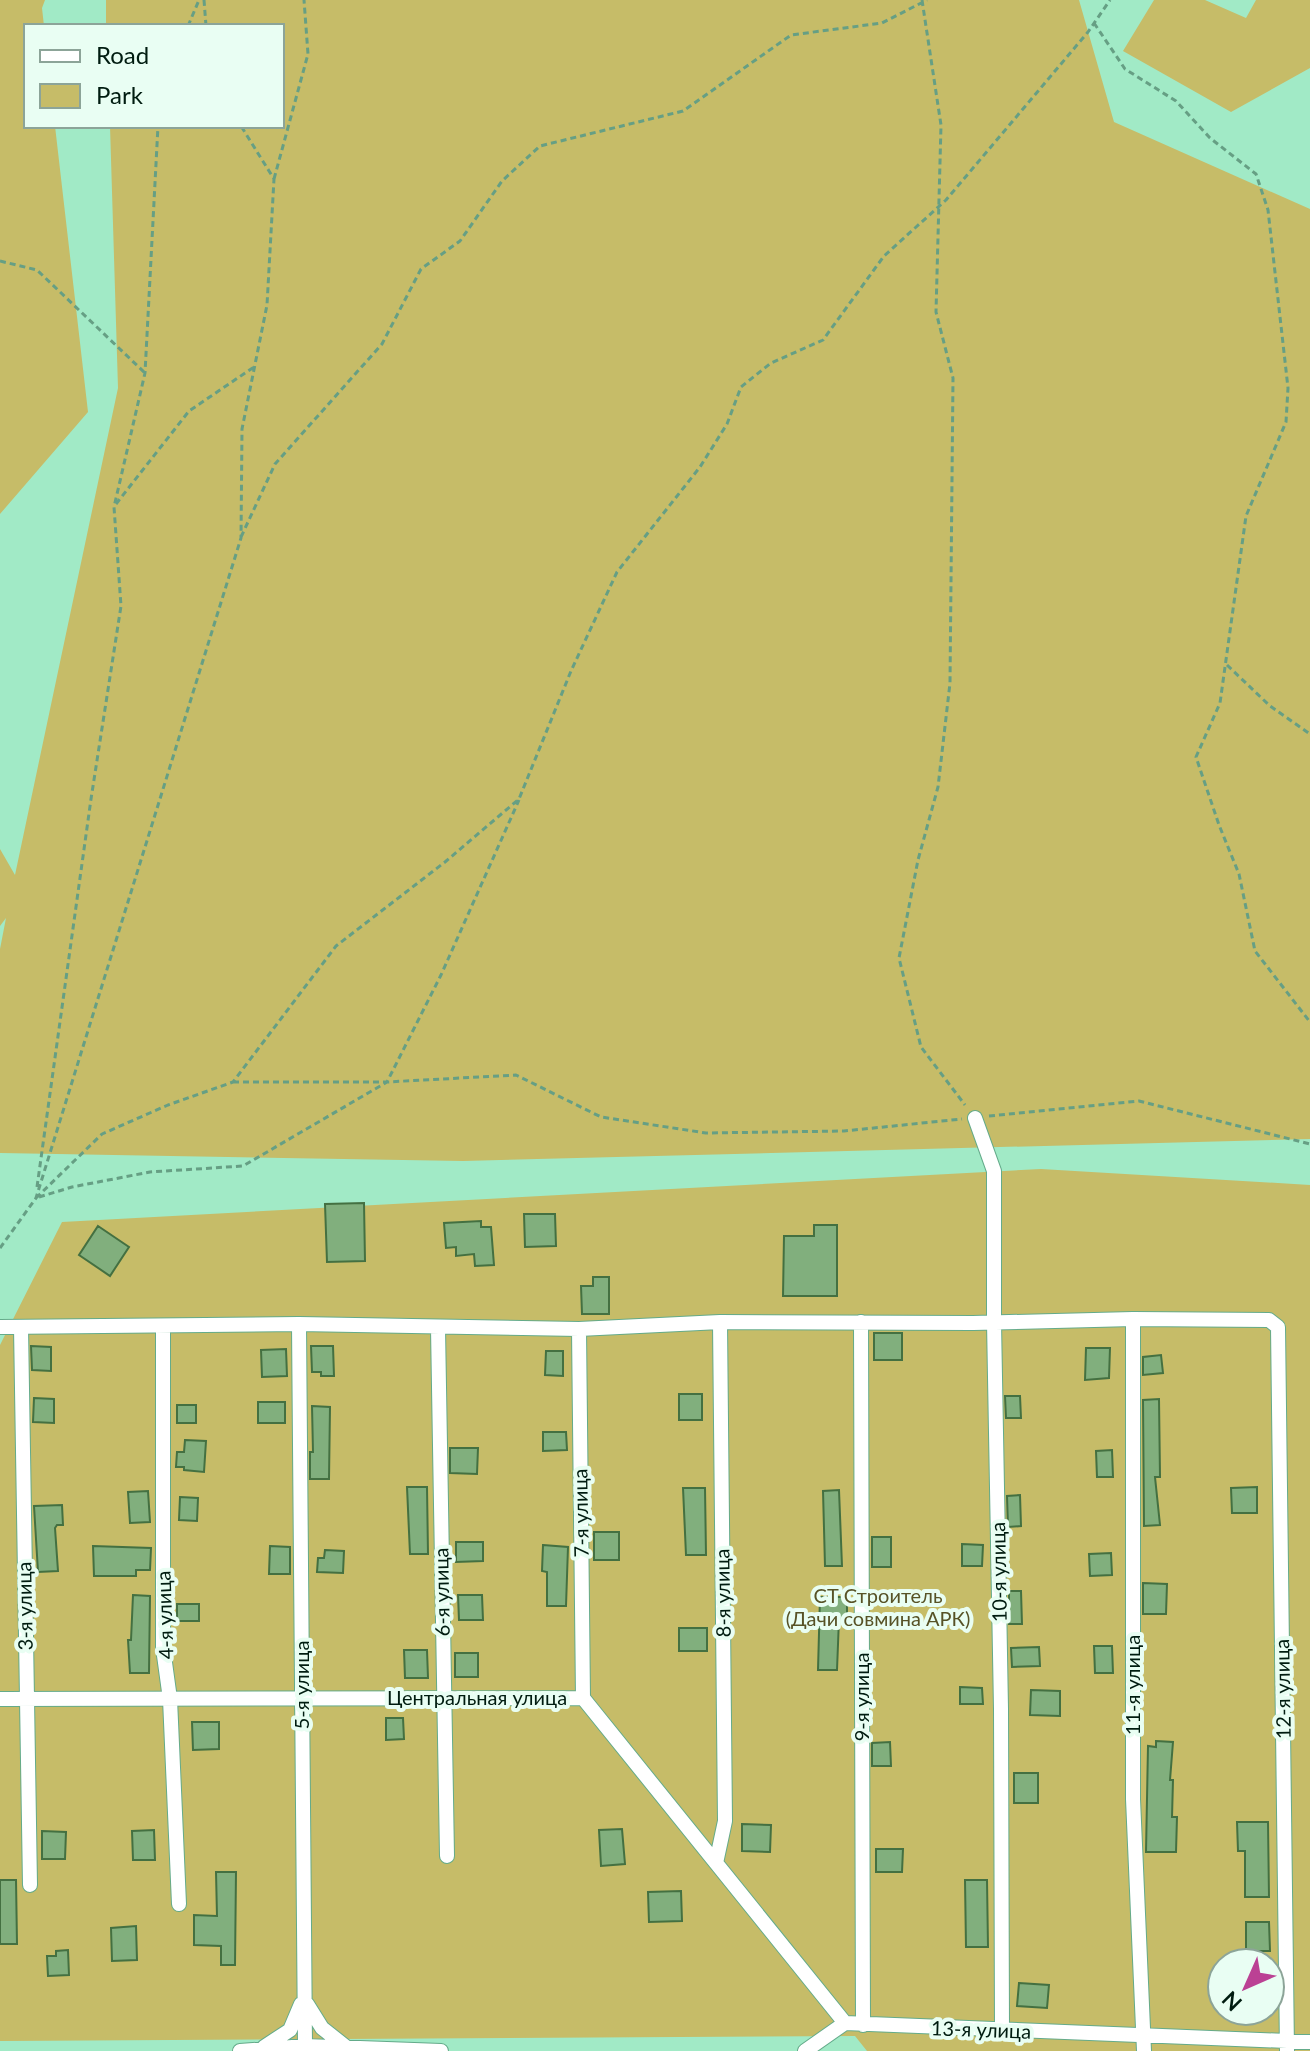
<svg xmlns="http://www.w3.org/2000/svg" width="1310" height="2051" font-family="Lato,sans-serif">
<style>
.green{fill:#c6bc68;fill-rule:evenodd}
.building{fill:#81af7d;stroke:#447041;stroke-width:2}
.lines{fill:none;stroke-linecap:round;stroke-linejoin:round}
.street-casing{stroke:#64ab8a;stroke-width:16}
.path{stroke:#669f84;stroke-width:3;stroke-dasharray:6 4;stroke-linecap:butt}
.street{stroke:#fff;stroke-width:14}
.labels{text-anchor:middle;stroke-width:8;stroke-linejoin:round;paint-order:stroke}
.street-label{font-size:20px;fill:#001c10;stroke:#e9fef3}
.park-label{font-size:20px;fill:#575226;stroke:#e9fef3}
</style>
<rect width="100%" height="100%" fill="#a1eac6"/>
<path class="green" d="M0 0H45L42 8 44 26H26V126H55L88 412 0 514Z
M106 0H1079L1114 122 1310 209V1139L463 1161 0 1153V949L6 918 0 926V849L15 875 118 388 110 126H282V26H106Z
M1154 0H1205L1246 18 1256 0H1310V68L1231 112 1123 51Z
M1041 1169 1310 1185V2051H867L855 2036 0 2041V1345L62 1222ZM1222 1963H1270V2011H1222Z"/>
<path class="building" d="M364 1203 365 1261 327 1262 325 1204Z
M524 1214H555L556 1246 525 1247Z
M481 1221V1227H491L494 1265 475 1266 474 1254 456 1256V1247L446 1248 444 1223Z
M814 1225H837V1296H783L784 1236H814Z
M98 1226 129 1247 110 1276 79 1255Z
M593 1277H609V1314H582L581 1286H593Z
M874 1333H902V1360H874Z
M31 1346 51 1347V1371L32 1370Z
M311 1346H333L334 1376H321V1372H312Z
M1086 1348H1110L1109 1378 1085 1380Z
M286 1349 287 1376 262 1377 261 1350Z
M546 1351H563V1376L545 1375Z
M1161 1355 1163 1373 1143 1375V1357Z
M679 1394H702V1420H679Z
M1005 1396H1020L1021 1418H1006Z
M34 1398 54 1399V1423L33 1422Z
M1159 1399 1160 1477H1155L1160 1525 1144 1526 1143 1400Z
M258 1402H285V1423H258Z
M177 1405H196V1423H177Z
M312 1406 330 1407 329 1479H310V1452H313Z
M543 1432H566L567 1450 543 1451Z
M185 1440 206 1441 204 1472 184 1470V1467H176L177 1452H184Z
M450 1448H478L477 1474 450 1473Z
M1112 1450 1113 1477H1097L1096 1451Z
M407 1487H427L428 1554H410Z
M1257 1487V1513H1232L1231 1488Z
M683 1488H705L706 1555H686Z
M839 1490 842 1566H825L823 1491Z
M148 1491 150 1522 130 1523 128 1492Z
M1020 1495 1021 1526 1008 1527 1007 1496Z
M180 1497 198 1498 197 1521 179 1520Z
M62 1505 63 1525H57L55 1528 58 1571 38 1572 34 1506Z
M594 1532H619V1560H594Z
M872 1537H891V1567H872Z
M456 1542H483V1561L456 1562Z
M962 1544 983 1545 982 1566H962Z
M543 1545 568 1547 566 1606H547V1572L542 1571Z
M93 1546 151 1548 150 1570H136V1576H94Z
M270 1546 290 1547V1574H269Z
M325 1550 344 1551 343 1573 317 1572 318 1558H324Z
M1111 1553 1112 1575 1090 1576 1089 1554Z
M1143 1583 1167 1584 1166 1614H1143Z
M1009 1591H1021L1022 1624H1009Z
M133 1595 150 1596 149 1673H130L128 1640H131Z
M458 1595H482L483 1620H459Z
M820 1597H847V1618L839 1619 837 1670H818Z
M177 1604H199V1621H177Z
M679 1628H707V1651H679Z
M1094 1646H1112L1113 1673H1095Z
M1039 1647 1040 1666 1012 1667 1011 1648Z
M404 1650H427L428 1678H405Z
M455 1653H478V1677H455Z
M960 1687 982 1688 983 1704H960Z
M1031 1690 1060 1691V1716L1030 1715Z
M386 1718H403L404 1739 386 1740Z
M192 1722H219V1749L193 1750Z
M1156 1741 1173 1742 1170 1780H1173L1172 1817H1177L1176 1852H1146L1148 1746 1156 1747Z
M890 1742 891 1766H872V1743Z
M1014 1773H1038V1803H1014Z
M1237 1822H1268L1269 1897H1245V1851H1238Z
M742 1824 771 1825 770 1852 742 1851Z
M622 1829 625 1864 601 1866 599 1830Z
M154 1830 155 1860H133L132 1831Z
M42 1831 66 1832 65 1859H42Z
M876 1849H903L902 1872H876Z
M216 1872H236L235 1965H221V1946L194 1945V1915L217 1916Z
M0 1880H16L17 1944H0Z
M965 1880H987L988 1947H966Z
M681 1891 682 1921 649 1922 648 1892Z
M1246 1922H1269L1270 1951H1246Z
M136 1926 137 1960 112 1961 111 1928Z
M68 1950 69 1975 48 1976 47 1956H56V1951Z
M1019 1983 1049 1985 1047 2008 1017 2006Z"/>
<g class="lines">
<defs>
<path id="street" d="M975 1118 994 1171V1322L1001 1709 1002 2030
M1133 1319V1799L1144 2051
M861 1322 863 2025
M299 1324 305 2046
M163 1326V1648L170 1699 179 1904
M0 1327 299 1324 579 1329 720 1322 973 1323 1133 1319 1269 1320 1278 1327 1287 2051
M21 1327 30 1885
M438 1328 447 1856
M579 1329 583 1698
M0 1699 583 1698 845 2023
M716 1863 725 1821 720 1322
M307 2004 322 2028 346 2047
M264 2047 290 2030 301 2004
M240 2051 305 2046 441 2051
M805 2051 845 2023 1310 2042"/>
</defs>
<use href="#street" class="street-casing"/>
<path class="path" d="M204 0 206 26
M922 0 941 125 936 312 953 378 950 683 938 787 918 860 899 958 921 1047 965 1105
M1094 23 1125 69 1176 101 1210 138 1256 174 1268 210 1288 388 1286 422 1246 516 1220 703 1196 757 1219 825 1239 874 1255 951 1310 1022
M188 26 199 0
M274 179 308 54 304 0
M0 261 37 270 145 373
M116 504 189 411 254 367
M241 537 275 464 382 344 421 269 460 241 502 181 540 146 683 111 791 35 882 23 927 0
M1227 665 1270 706 1310 734
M233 1082H387L441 975 519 800
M989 1116 1139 1101 1310 1144
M37 1187 91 799 121 606 114 507 145 373 158 126
M39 1197 72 1187 150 1172 243 1166 387 1082 516 1075 601 1117 706 1133 844 1131 962 1119
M36 1198 102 1134 168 1105 233 1082 336 946 445 862 519 799 571 671 617 572 700 467 727 424 741 387 771 363 823 340 884 256 946 200 1088 32 1110 0
M0 1248 36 1198 241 538 242 429 267 305 274 179 241 126"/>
<use href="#street" class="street"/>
</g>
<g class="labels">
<g class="street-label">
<text transform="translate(581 1513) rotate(-91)" y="7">7-я улица</text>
<text transform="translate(999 1572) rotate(-91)" y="7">10-я улица</text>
<text transform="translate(442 1592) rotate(-91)" y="7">6-я улица</text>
<text transform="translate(723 1593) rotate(-91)" y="7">8-я улица</text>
<text transform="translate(25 1606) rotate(-91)" y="7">3-я улица</text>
<text transform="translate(165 1615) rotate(-92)" y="7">4-я улица</text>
<text transform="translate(302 1685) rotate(-90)" y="7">5-я улица</text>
<text transform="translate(1133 1685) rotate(-90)" y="7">11-я улица</text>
<text transform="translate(1283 1689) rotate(-91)" y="7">12-я улица</text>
<text transform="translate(862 1697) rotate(-90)" y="7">9-я улица</text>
<text x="477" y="1705">Центральная улица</text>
<text transform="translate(981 2030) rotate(2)" y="7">13-я улица</text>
</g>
<g class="park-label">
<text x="878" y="1603">СТ Строитель<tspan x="878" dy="23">(Дачи совмина АРК)</tspan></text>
</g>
</g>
<rect x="24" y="24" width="260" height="104" fill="#e9fef3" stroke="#8ca498" stroke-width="2"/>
<rect x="40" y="50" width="40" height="12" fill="#ffffff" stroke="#8ca498" stroke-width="2"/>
<text x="96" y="64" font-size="24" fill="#001c10">Road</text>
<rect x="40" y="84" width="40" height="24" fill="#c6bc68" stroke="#8ca498" stroke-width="2"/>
<text x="96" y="104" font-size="24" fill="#001c10">Park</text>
<g transform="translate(1246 1987) rotate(225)"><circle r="38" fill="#e9fef3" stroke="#8ca498" stroke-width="2"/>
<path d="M0-6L14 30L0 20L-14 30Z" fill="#bb4194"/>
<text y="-12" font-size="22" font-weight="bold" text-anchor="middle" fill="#001c10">N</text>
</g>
</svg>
